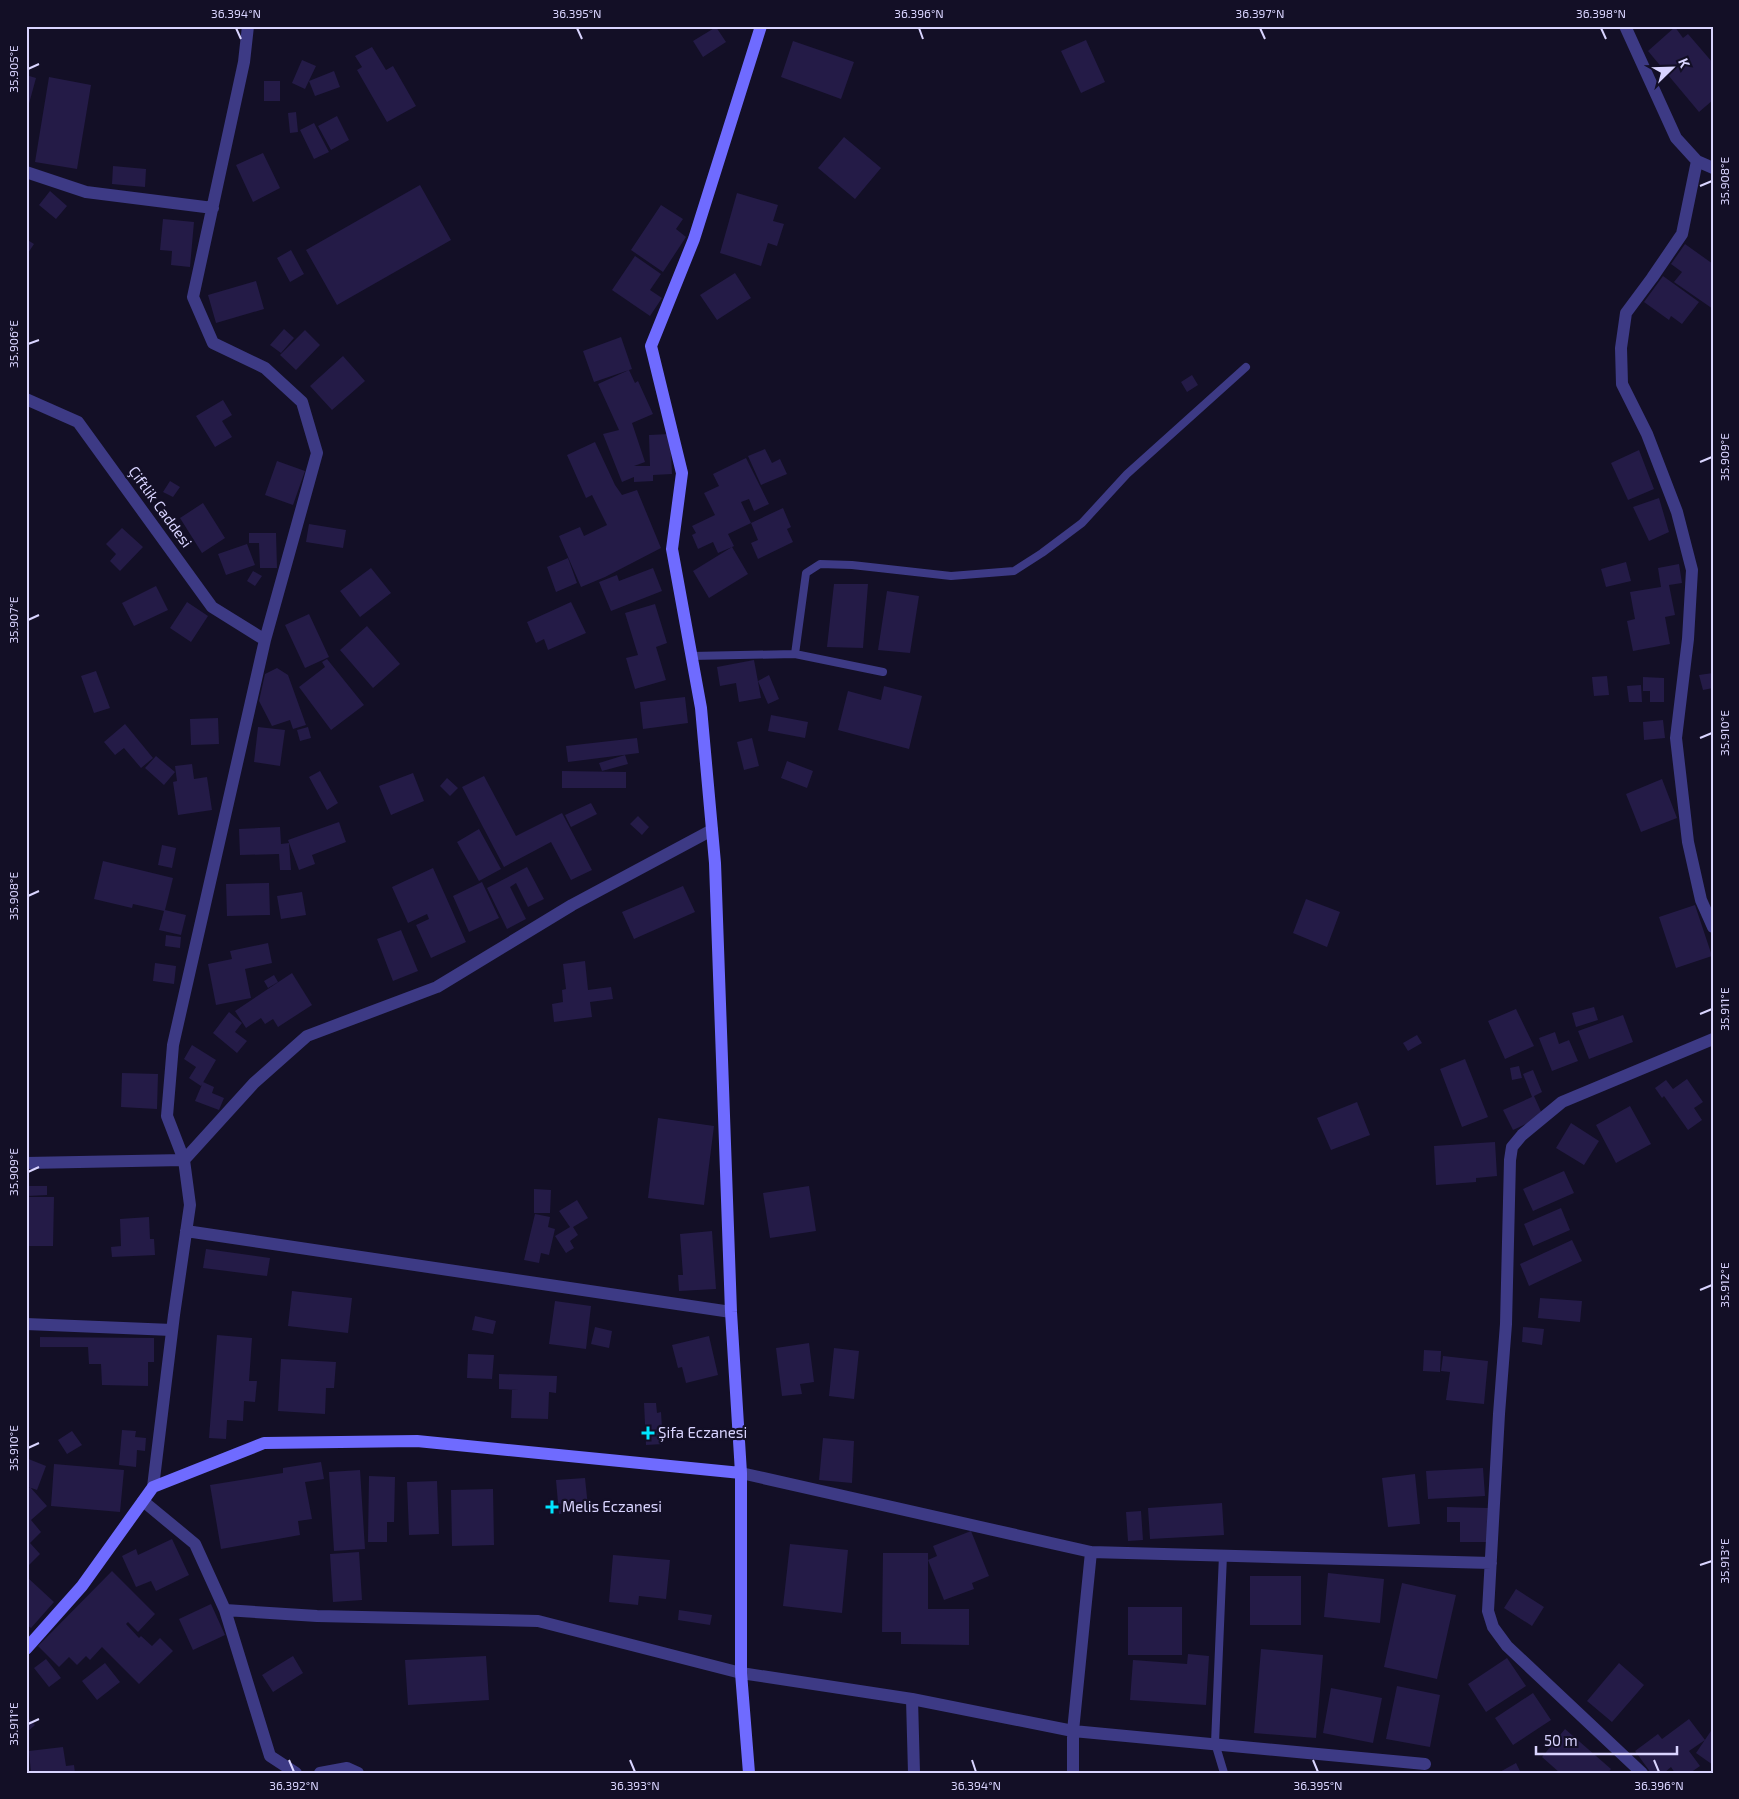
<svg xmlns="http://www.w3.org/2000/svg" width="1739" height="1799" font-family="'Exo 2',sans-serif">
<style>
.building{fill:#241b47}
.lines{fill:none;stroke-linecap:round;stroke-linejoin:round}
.lane{stroke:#3d3a85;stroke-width:8}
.street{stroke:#3d3a85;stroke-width:12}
.secondary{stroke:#6f6bff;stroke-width:12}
.ticks{fill:none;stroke:#d9d4ff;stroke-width:2}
.poi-dot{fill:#00e5ff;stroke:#130f26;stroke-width:2}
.labels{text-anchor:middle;stroke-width:4.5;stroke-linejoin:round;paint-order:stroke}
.street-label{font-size:15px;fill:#d9d4ff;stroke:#130f26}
.poi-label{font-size:15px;fill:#d9d4ff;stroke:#130f26;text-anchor:start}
.neatline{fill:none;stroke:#d9d4ff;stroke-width:2}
.ticks-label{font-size:12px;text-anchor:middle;fill:#d9d4ff}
</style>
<rect width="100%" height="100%" fill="#130f26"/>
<path class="building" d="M716 27 726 42 703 57 693 41Z
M1675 27 1683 38 1688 34 1713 63V100L1699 112 1648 51Z
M1086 40 1105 82 1081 93 1061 51Z
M793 41 854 62 841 99 781 77Z
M372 47 386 70 393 66 416 106 387 122 357 70 362 67 355 56Z
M302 60 316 66 305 89 292 83Z
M334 71 340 87 315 96 309 81Z
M26 75 36 78 27 111H26Z
M49 77 91 85 77 169 35 162Z
M264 81H280V101H264Z
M296 112 298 132 290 133 288 113Z
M337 116 349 140 331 150 318 126Z
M314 123 329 152 314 159 300 130Z
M844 137 881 168 855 199 818 168Z
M263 153 280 188 253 202 236 165Z
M113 166 146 169 145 187 112 184Z
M420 185 451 240 337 305 306 250Z
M50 191 67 206 56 219 39 205Z
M737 193 778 205 773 221 784 224 777 246 768 243 761 266 720 253Z
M661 205 683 219 676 229 686 237 663 272 631 250Z
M163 219 194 222 190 267 171 265 172 251 160 250Z
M26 239 34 244 26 256Z
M1685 244 1713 264V309L1674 282 1682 272 1671 264Z
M291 250 304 274 290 282 277 258Z
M635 256 661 274 650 290 662 298 650 316 612 290Z
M735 273 751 298 717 320 700 295Z
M1663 276 1699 302 1682 324 1671 316 1669 320 1644 302Z
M256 281 264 309 216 323 208 295Z
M284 329 294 338 281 353 270 345Z
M305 330 320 345 296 370 280 355Z
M621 337 632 369 594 382 583 351Z
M343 356 365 381 332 410 310 386Z
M629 370 635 383 638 381 653 414 632 423 645 462 634 466H650L649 435 670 434 672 474 653 475V481L634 482V477L622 482 603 434 619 430 598 384Z
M1192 375 1198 385 1187 392 1181 382Z
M223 400 232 415 222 421 232 437 215 447 196 416Z
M595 442 615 485 622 495 637 490 661 548 605 577 581 587 559 536 580 527 584 536 607 525 592 495 586 498 567 455Z
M765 449 772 463 780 459 787 474 761 485 748 456Z
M1639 450 1654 489 1628 500 1611 463Z
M746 458 769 504 754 511 749 499 741 502 751 523 728 534 734 546 732 547 748 574 709 598 693 571 732 547 718 553 713 542 698 549 692 535 696 533 692 526 715 515 704 493 719 486 713 474Z
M277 461 305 471 293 505 265 495Z
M170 481 180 487 173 497 163 492Z
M1659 498 1669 532 1649 541 1633 507Z
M203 503 225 538 202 553 180 518Z
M783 508 791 527 787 529 793 542 758 559 751 543 758 540 751 523Z
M309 524 346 530 343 548 306 542Z
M122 528 143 547 120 571 110 561 116 554 106 544Z
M249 533H276L277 568H260L259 543H249Z
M247 544 255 565 226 575 218 554Z
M568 558 577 583 556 592 547 567Z
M1626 562 1631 581 1606 587 1601 569Z
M1679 564 1682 583 1669 585 1675 615 1665 617 1670 644 1633 651 1627 621 1635 619 1630 592 1661 587 1658 568Z
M371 568 391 593 360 617 340 591Z
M653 568 662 591 611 611 599 582 617 575 619 581Z
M253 571 262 576 255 586 247 581Z
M834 584H868L863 648 827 647Z
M156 586 168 610 134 626 122 603Z
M887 591 919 596 910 653 878 650Z
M187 602 208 616 191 642 170 628Z
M571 602 586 633 548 650 544 639 536 643 527 622Z
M655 604 667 643 656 647 666 680 635 689 626 658 638 655 625 613Z
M309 614 329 657 305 668 285 625Z
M367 626 400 664 373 688 340 650Z
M327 659 364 705 331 730 299 687 325 667 322 662Z
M754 660 761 698 739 702 736 683 720 686 717 667Z
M277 668 288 675 306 725 293 729 290 720 272 726 259 701 265 674Z
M96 671 110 708 94 713 81 676Z
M1713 673V688L1703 690 1699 675Z
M769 675 779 699 768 704 758 681Z
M1607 676 1609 695 1594 696 1592 677Z
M1643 677 1664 678V702H1650V691H1643Z
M1641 685 1642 702H1629L1627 686Z
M884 686 922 696 909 749 838 730 848 691 881 700Z
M685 697 688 723 643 729 640 702Z
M771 715 808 722 805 738 768 731Z
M218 718 219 744 191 745 190 719Z
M1663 720 1665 738 1644 740 1643 722Z
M125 724 153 758 141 768 124 748 115 755 104 742Z
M258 727 285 730 280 766 254 762Z
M308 727 311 738 300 741 297 730Z
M637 738 639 753 568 762 566 746Z
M752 738 759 766 744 770 737 742Z
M625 755 628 764 602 771 599 763Z
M156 756 175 772 164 785 145 768Z
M787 761 813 771 807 788 781 778Z
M192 764 194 779 207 777 212 810 178 815 173 782 177 781 175 766Z
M320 771 338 803 327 810 309 777Z
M562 771 626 772V788H562Z
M413 773 424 801 391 815 379 786Z
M484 776 516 836 562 813 592 870 571 880 551 842 504 867 462 787Z
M447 778 458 788 450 796 440 786Z
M1662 779 1677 818 1641 832 1626 794Z
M591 803 597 814 571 827 565 815Z
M638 816 649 827 642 835 630 824Z
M339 822 346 842 312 855 315 864 299 870 288 840Z
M280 827 281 844 289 843 291 870H280L279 854 240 855 239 829Z
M479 829 501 869 479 881 457 842Z
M162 845 176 848 172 868 158 865Z
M103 861 173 878 165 910 186 915 181 935 159 930 164 911 133 904 132 908 94 899Z
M527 867 544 899 528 907 516 883 510 887 526 919 507 929 487 888Z
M433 868 466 942 431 958 416 925 429 919 427 914 408 923 392 887Z
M482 882 499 918 469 932 453 896Z
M269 883 270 915 227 916 226 884Z
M683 886 695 912 634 939 622 912Z
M302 892 306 915 281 919 277 896Z
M1306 899 1340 912 1327 947 1293 933Z
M1695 905 1712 956 1676 968 1659 917Z
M401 930 418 971 393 981 377 939Z
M166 935 181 937 180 948 165 946Z
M268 943 272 963 245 969 251 998 216 1005 208 964 232 959 230 951Z
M585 961 588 990 611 987 613 999 590 1002 592 1017 554 1022 552 1004 563 1002 562 990 566 989 563 964Z
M155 963 176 966 174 984 153 981Z
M292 973 312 1005 278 1027 273 1019 265 1024 261 1018 246 1028 235 1011Z
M274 975 278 982 268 988 264 981Z
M1594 1007 1598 1020 1576 1027 1572 1013Z
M1516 1009 1534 1046 1505 1059 1488 1021Z
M229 1012 242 1023 235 1032 247 1041 237 1053 213 1033Z
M1623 1015 1633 1042 1589 1059 1578 1031Z
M1555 1032 1559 1044 1569 1040 1578 1061 1552 1071 1539 1038Z
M1417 1035 1422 1043 1408 1051 1403 1043Z
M192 1045 216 1060 201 1086 189 1078 196 1067 184 1059Z
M1465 1059 1488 1117 1462 1127 1440 1069Z
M1519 1066 1522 1078 1512 1080 1510 1068Z
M1533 1070 1542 1092 1534 1096 1543 1116 1513 1130 1503 1110 1532 1097 1523 1074Z
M122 1073 158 1074 157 1109 121 1107Z
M1687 1079 1703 1102 1694 1108 1702 1120 1688 1130 1664 1096 1662 1098 1655 1088 1666 1080 1673 1089Z
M203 1082 214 1087 212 1093 224 1098 219 1110 195 1101Z
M1357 1102 1370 1135 1331 1150 1317 1118Z
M1630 1106 1651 1144 1616 1163 1596 1125Z
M658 1118 714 1126 704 1205 648 1198Z
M1571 1123 1599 1141 1584 1165 1556 1148Z
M1495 1142 1497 1176 1476 1178V1182L1436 1185 1434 1146Z
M1564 1171 1574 1193 1533 1211 1523 1189Z
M27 1186H47V1195L27 1196Z
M809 1186 816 1231 770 1238 763 1193Z
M534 1189 551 1190 550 1213H534Z
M28 1197H54L53 1246H27Z
M577 1200 588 1218 573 1227 578 1235 570 1241 574 1248 566 1253 555 1236 570 1227 559 1211Z
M1561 1208 1570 1230 1533 1246 1524 1224Z
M535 1214 550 1217 548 1227 555 1229 549 1255 541 1253 539 1263 524 1260Z
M149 1217 150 1239H154L155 1255 112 1257 111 1247 121 1246 120 1219Z
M712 1231 716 1289 679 1291 678 1275H683L680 1234Z
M1572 1240 1582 1261 1529 1286 1520 1264Z
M206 1249 270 1258 267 1276 203 1268Z
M292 1291 352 1298 348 1333 288 1326Z
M1540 1298 1582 1301 1580 1322 1538 1318Z
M555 1301 591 1306 586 1349 549 1344Z
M475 1316 496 1321 493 1334 472 1330Z
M595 1327 612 1331 609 1348 591 1344Z
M1523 1327 1544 1329 1542 1345 1522 1342Z
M217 1335 252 1338 249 1381H257L255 1402 244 1401 243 1421 227 1420 226 1439 209 1438Z
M709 1336 718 1375 686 1383 682 1367 678 1368 672 1345Z
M40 1337 154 1338V1362H148V1386L102 1385 101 1364H89L88 1347H40Z
M809 1343 814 1382 800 1384 802 1394 782 1396 776 1348Z
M834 1348 859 1351 854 1399 829 1396Z
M1424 1350 1441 1351 1440 1372 1423 1371Z
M468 1354 494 1355 492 1379 467 1378Z
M1443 1356 1488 1361 1484 1404 1446 1400 1450 1372 1441 1371Z
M281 1359 336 1362 334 1388H326L325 1414 278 1411Z
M499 1374 557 1376 556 1393 549 1392 548 1419 511 1418 512 1390H519L499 1389Z
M644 1403H656L657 1413 661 1412 663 1444 646 1445Z
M122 1430 136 1431 135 1437 146 1438 145 1451 137 1450 136 1467 119 1465Z
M72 1431 82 1445 67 1454 58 1440Z
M823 1438 854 1441 852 1483 819 1480Z
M26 1458 46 1466 37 1490 26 1486Z
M321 1462 324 1479 305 1482 312 1519 298 1521 300 1535 221 1549 210 1485 283 1473V1468Z
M54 1464 124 1470 120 1512 51 1506Z
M1483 1468 1485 1496 1428 1499 1426 1471Z
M360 1470 365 1549 334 1551 329 1472Z
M1415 1474 1420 1524 1388 1527 1382 1478Z
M369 1476 395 1477 394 1522H387V1542H368Z
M585 1478 588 1507 573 1508 574 1512 559 1514 556 1480Z
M437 1481 439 1534 409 1535 407 1482Z
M30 1487 47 1506 31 1520 41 1532 30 1543 40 1554 26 1568V1491Z
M493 1489 494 1545 452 1546 451 1490Z
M1222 1503 1224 1535 1150 1539 1148 1508Z
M1447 1507 1488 1508 1487 1542H1460V1522H1447Z
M1141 1511 1143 1540 1128 1541 1126 1512Z
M971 1531 989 1576 972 1583 974 1589 944 1600 928 1560 937 1556 933 1546Z
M172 1539 189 1575 156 1591 151 1581 136 1587 122 1556 136 1549 138 1555Z
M790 1544 848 1550 842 1613 783 1606Z
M359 1552 362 1600 333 1602 330 1554Z
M883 1553H928V1609H969V1645L901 1644V1632H882Z
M613 1555 670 1560 666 1599 639 1596 638 1605 609 1602Z
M112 1571 155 1614 138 1632 128 1622 126 1624 139 1638 141 1636 152 1646 160 1638 173 1651 139 1684 102 1647 90 1660 86 1656 77 1665 69 1657 59 1667 38 1646Z
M1328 1573 1384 1579 1380 1623 1324 1617Z
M1250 1576H1301V1625H1250Z
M28 1578 54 1602 31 1628 26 1624V1581Z
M1402 1583 1456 1595 1437 1679 1384 1667Z
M1516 1589 1544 1607 1532 1626 1504 1608Z
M211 1604 225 1635 193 1650 179 1619Z
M1128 1607H1182V1655H1128Z
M679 1610 712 1615 710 1625 678 1620Z
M1261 1649 1323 1655 1316 1738 1254 1733Z
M1188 1654 1209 1656 1206 1705 1130 1700 1133 1660 1187 1664Z
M293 1656 303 1673 273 1692 262 1675Z
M486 1656 489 1700 408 1705 405 1660Z
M1507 1658 1526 1686 1486 1712 1468 1684Z
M46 1659 61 1678 49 1687 34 1668Z
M105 1663 120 1682 97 1700 82 1681Z
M1619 1663 1644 1685 1612 1722 1587 1701Z
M1397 1686 1440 1695 1430 1747 1386 1739Z
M1331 1688 1382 1698 1373 1743 1323 1733Z
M1533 1693 1551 1720 1513 1745 1495 1718Z
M26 1716 35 1725 26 1733Z
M1689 1719 1705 1740 1689 1751 1700 1766 1690 1773H1675L1671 1767 1664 1773H1651L1635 1751 1658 1734 1662 1739Z
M1713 1728V1765L1696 1753Z
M1565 1729 1611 1769 1608 1773H1560L1542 1757Z
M63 1747 66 1766 74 1765 75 1773H31L29 1751Z
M1516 1763 1521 1773H1498Z"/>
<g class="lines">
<path class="lane" d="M795 654 806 573 820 564 852 565 951 576 1014 571 1042 553 1082 523 1127 474 1246 367
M691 656 795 654 883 672
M1223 1555 1215 1743 1224 1773"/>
<path class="street" d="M1625 26 1676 138 1697 161 1713 168
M1697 161 1682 234 1652 278 1626 313 1621 348 1622 384 1647 434 1677 512 1692 570 1688 639 1676 738 1688 842 1701 900 1713 927
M26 172 86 192 213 208
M26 399 78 422 212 607 265 640
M26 1163 184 1160 167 1116 173 1045 265 640 317 453 302 402 265 368 213 343 193 297 244 62 248 26
M186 1231 731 1312
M26 1324 172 1330
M741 1473 1091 1552 1491 1563
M153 1487 174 1315 190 1205 184 1160 254 1083 307 1036 437 987 572 905 712 830
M143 1501 195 1544 225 1610 270 1756 296 1773
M1091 1552 1073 1731 1425 1764
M225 1610 317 1616 538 1621 741 1673 912 1699 1073 1731V1773
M912 1699 914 1773
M320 1773 347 1768 358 1773
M1642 1773 1507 1646 1493 1627 1488 1611 1499 1414 1506 1324 1510 1160 1512 1147 1522 1135 1562 1102 1713 1039"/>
<path class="secondary" d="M26 1649 82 1586 153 1487 264 1443 417 1441 741 1473
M749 1773 741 1673V1473L731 1312 715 863 701 708 672 549 682 473 651 346 694 239 761 26"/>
</g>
<path class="ticks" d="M236 28 241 39M577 28 582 39M919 28 923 39M1260 28 1265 39M1601 28 1606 39M28 69 39 64M1700 186 1712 181M28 344 39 340M1700 462 1712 457M28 620 39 615M1700 738 1712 733M28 896 39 891M1700 1014 1712 1009M28 1172 39 1167M1700 1290 1712 1285M28 1448 39 1443M1700 1565 1712 1561M28 1724 39 1719M289 1760 294 1772M630 1760 635 1772M972 1760 976 1772M1313 1760 1318 1772M1654 1760 1659 1772"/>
<g class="poi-dot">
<path d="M645.5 1425.5h5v5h5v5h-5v5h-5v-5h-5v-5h5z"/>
<path d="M549.5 1499.5h5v5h5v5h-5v5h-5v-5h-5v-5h5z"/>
</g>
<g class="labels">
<g class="street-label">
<text transform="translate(160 507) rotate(54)" y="5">Çiftlik Caddesi</text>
</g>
<g class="poi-label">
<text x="658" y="1438">Şifa Eczanesi</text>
<text x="562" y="1512">Melis Eczanesi</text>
</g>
</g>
<rect width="1739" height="1799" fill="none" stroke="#130f26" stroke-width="55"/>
<g transform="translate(1672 68) rotate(67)" stroke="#130f26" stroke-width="4" paint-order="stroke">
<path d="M0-4L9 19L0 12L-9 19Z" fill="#d9d4ff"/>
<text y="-8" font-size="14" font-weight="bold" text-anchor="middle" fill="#d9d4ff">K</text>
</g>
<path d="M1536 1746v8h141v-8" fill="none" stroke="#d9d4ff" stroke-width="2.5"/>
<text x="1544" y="1746" font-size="15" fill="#d9d4ff" stroke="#130f26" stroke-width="4" paint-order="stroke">50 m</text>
<rect x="28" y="28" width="1684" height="1744" class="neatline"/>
<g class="ticks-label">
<text x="236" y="18">36.394°N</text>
<text x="577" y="18">36.395°N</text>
<text x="919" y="18">36.396°N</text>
<text x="1260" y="18">36.397°N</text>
<text x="1601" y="18">36.398°N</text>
<text transform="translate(14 69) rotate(-90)" y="4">35.905°E</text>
<text transform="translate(1725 181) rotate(-90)" y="4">35.908°E</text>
<text transform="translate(14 344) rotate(-90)" y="4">35.906°E</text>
<text transform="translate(1725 457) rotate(-90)" y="4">35.909°E</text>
<text transform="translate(14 620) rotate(-90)" y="4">35.907°E</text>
<text transform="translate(1725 733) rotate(-90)" y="4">35.910°E</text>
<text transform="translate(14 896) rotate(-90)" y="4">35.908°E</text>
<text transform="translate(1725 1009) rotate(-90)" y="4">35.911°E</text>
<text transform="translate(14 1172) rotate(-90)" y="4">35.909°E</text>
<text transform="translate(1725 1285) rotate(-90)" y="4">35.912°E</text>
<text transform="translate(14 1448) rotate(-90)" y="4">35.910°E</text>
<text transform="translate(1725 1561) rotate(-90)" y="4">35.913°E</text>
<text transform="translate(14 1724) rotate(-90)" y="4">35.911°E</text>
<text x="294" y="1790">36.392°N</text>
<text x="635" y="1790">36.393°N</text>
<text x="976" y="1790">36.394°N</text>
<text x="1318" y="1790">36.395°N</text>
<text x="1659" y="1790">36.396°N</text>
</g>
</svg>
